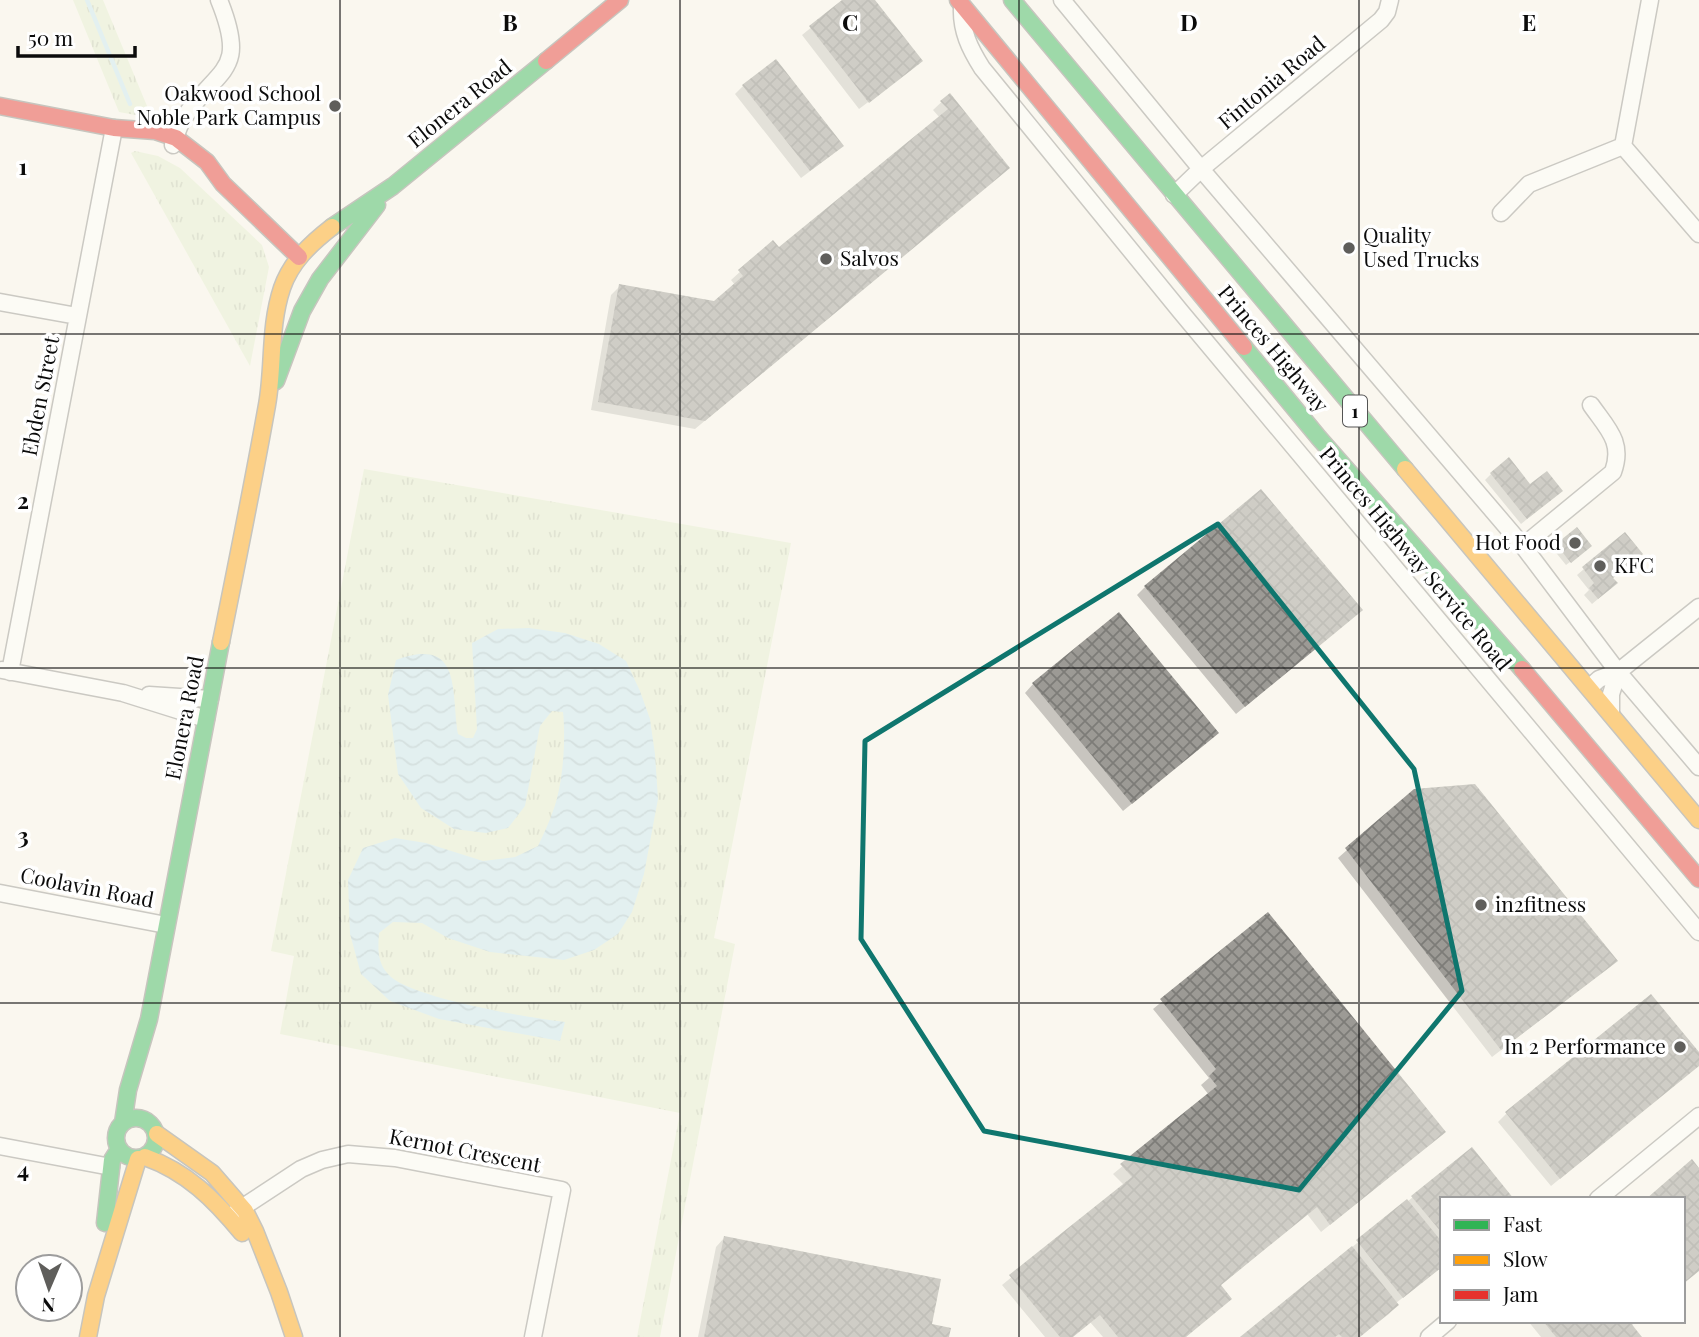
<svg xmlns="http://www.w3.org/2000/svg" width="1699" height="1337" font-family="'Playfair Display',serif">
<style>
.grass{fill:url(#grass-tufts)}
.water{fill:url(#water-waves)}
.shadow{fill:#0003}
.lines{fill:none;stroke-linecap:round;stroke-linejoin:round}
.stream{stroke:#c8e7f2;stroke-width:4.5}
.building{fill:url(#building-cross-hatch)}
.street-casing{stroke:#93918e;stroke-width:19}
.fast-casing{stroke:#898884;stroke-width:19}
.slow-casing{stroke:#898884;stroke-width:19}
.jam-casing{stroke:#898884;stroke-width:19}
.street{stroke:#fefefd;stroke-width:16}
.fast{stroke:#30b455;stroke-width:16}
.slow{stroke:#ff9f0a;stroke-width:16}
.jam{stroke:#e5322d;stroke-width:16}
.marked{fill:none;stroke:#0f766e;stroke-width:5;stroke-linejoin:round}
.grid{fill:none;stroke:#0b0b0b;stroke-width:2;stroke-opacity:0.55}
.poi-dot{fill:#5f5e5b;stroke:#fff;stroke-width:2.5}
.labels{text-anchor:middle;stroke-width:7;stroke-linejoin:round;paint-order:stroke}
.shield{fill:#fff;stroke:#545454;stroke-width:2}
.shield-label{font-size:19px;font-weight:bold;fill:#0b0b0b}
.street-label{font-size:21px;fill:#0b0b0b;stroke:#fff}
.poi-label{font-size:21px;fill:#0b0b0b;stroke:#fff;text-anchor:start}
.grid-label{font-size:23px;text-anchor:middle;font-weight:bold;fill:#0b0b0b;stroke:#fff;stroke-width:7;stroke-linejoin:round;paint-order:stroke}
</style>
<defs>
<pattern id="grass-tufts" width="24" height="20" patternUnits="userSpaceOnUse" patternTransform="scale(1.75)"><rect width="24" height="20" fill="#e5eed0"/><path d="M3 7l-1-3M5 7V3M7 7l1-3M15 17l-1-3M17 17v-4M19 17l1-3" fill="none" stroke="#c3cbb1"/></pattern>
<pattern id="water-waves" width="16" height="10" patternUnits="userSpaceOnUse" patternTransform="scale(1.75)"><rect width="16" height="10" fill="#c8e7f2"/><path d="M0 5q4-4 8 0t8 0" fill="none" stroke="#aac5ce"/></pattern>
<pattern id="building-cross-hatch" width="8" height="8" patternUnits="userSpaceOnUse" patternTransform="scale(1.75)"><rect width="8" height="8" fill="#9c9a95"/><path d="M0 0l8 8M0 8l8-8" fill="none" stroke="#7d7c78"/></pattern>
</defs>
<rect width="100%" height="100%" fill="#faf7ef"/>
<path class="grass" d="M73 0H103L152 118 119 112Z
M135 151 158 156 180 168 262 245 269 267 250 366 131 153Z
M364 469 791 543 714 938 735 944 660 1337H637L680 1113 280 1034 294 956 271 951Z"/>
<path class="water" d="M529 628 565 633 599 644 626 661 640 691 650 719 655 754 658 799 644 874 632 912 618 934 594 950 564 960 490 952 448 938 422 923 393 922 379 933C378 948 377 962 388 974 408 998 531 1018 565 1022L560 1041 439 1019 390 1001 361 974 350 934 348 880 363 848 395 838 426 843 483 861 515 857 538 846C543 835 549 823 553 811 563 785 566 740 563 712L552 711 540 726 525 806 508 828 486 833 454 829 421 808 398 774 388 695 396 660C462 636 451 690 458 734L466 738H473L477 729 472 643 498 629Z"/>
<path class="shadow" d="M845 0H873L912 69 859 109 802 35Z
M743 86 833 154 801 178 735 94Z
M949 95 999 176 695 429 591 410 611 295 620 286 715 302 735 285 731 280 773 242 779 249 940 118 933 110Z
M1491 474 1530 486 1555 497 1521 524 1485 480Z
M1625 534 1610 589 1592 604 1584 595 1589 590 1577 575Z
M1557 545 1586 550 1566 565 1553 549Z
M1145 587 1352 618 1236 714 1137 595Z
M1033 684 1208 741 1123 811 1025 693Z
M1347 850 1607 969 1492 1057 1338 858Z
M1267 915 1435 1140 1321 1232 1307 1214 1220 1286 1185 1337H1103L1090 1322 1072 1337H1045L1002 1285 1124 1185 1113 1174 1209 1095 1201 1085 1209 1078 1153 1009Z
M1699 1055V1064L1695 1068 1551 1186 1498 1122 1506 1114Z
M1413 1197 1442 1199V1267L1396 1303 1397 1305 1389 1314 1359 1337H1243Z
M724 1238 930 1325 947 1337H698L716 1247Z
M1528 1321H1637L1631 1326 1640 1337H1541Z"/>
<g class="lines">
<path class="stream" d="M87 0 130 104"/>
</g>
<path class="building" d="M842 0H875L923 61 869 103 809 26Z
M776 59 844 146 810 171 742 85Z
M950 93 1010 168 705 421 598 402 619 284 714 301 743 276 738 270 773 240 779 247 948 109 940 101Z
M1509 457 1530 484 1547 471 1563 491 1527 519 1490 473Z
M1261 489 1363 610 1245 707 1144 586Z
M1577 527 1592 546 1571 563 1556 544Z
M1625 532 1643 554 1613 578 1618 583 1598 599 1589 588 1594 583 1582 567Z
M1119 612 1219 733 1132 804 1032 683Z
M1475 784 1618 961 1501 1050 1345 848 1414 789Z
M1268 912 1446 1132 1330 1225 1317 1207 1221 1285 1232 1299 1186 1337H1118L1100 1315 1073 1337H1060L1009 1275 1132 1177 1120 1164 1217 1086 1209 1076 1216 1069 1160 999Z
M1651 994 1699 1052V1066L1560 1179 1505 1112Z
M1472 1147 1514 1199H1442V1233L1411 1196Z
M1692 1159 1699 1168V1271L1683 1284V1199H1646Z
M1407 1199 1442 1242V1267L1403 1298 1356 1240Z
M724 1236 941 1279 932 1324 951 1328 949 1337H704Z
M1352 1246 1399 1305 1360 1337H1342L1339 1334 1335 1337H1240Z
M1543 1321H1629L1642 1337H1556Z"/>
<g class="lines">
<defs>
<path id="street" d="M1062 0 1201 169 1523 546 1618 672 1699 767
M1650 0 1623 146 1699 234
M962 8C961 31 970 49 982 68L1181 312 1699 932
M173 145C176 136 178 127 183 119 218 66 249 74 219 0
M1174 195 1201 169 1381 20 1387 12 1390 0
M1501 213 1529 184 1623 146
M0 302 77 316
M1523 546 1613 472C1624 442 1607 428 1591 405
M2 670 123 693 206 719
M10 672 114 128
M1589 688 1599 679 1618 672 1699 607
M149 695 210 699
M1611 714V694L1618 672
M0 893 166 925
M0 1146 111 1167
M1598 1199 1699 1116
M237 1211 301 1169 322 1160 348 1154 395 1158 562 1190 533 1337
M1429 1337 1448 1321"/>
<path id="fast" d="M1012 0 1405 469
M332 227 393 186 546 61
M1244 347 1319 438 1522 669
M276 381 302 311 320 279 377 205
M116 1138a20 20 0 1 1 40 0a20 20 0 1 1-40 0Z
M123 1123 128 1090 149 1019 221 642
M105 1223 112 1160 119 1149"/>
<path id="slow" d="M1405 469 1699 820
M221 642C237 563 253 484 267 405 274 366 269 327 282 288 291 262 310 244 332 227
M157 1134 212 1173 245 1211 255 1231 279 1292 294 1337
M145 1157C187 1172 214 1199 242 1233
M88 1337 96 1296 138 1159"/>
<path id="jam" d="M958 0 1244 347
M546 61 620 0
M0 106 114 128 155 131 176 138 207 162 223 184 299 257
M1522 669 1699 879"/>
</defs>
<use href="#street" class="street-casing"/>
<use href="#fast" class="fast-casing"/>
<use href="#slow" class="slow-casing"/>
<use href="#jam" class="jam-casing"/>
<use href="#street" class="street"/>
<use href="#fast" class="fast"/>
<use href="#slow" class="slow"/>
<use href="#jam" class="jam"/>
</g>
<path d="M0 0H1699V1337H0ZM1218 524 1414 769 1462 991 1299 1190 984 1131 861 939 865 741Z" fill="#faf7ef" fill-opacity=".55" fill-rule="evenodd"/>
<path class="marked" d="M1218 524 1414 769 1462 991 1299 1190 984 1131 861 939 865 741Z"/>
<path class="grid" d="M340 0V1337M680 0V1337M1019 0V1337M1359 0V1337M0 334H1699M0 668H1699M0 1003H1699"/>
<g class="poi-dot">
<circle cx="335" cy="106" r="7"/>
<circle cx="1349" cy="248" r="7"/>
<circle cx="826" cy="259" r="7"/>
<circle cx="1575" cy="543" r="7"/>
<circle cx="1600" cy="566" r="7"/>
<circle cx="1481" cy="905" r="7"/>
<circle cx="1680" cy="1047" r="7"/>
</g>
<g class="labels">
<rect class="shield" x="1343" y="395.5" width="24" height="31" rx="5"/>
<g class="shield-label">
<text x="1355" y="418">1</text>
</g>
<g class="street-label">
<text transform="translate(1272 83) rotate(-40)" y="7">Fintonia Road</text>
<text transform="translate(460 104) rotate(-39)" y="7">Elonera Road</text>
<text transform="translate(1273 349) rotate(50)" y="7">Princes Highway</text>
<text transform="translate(41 396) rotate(-79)" y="7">Ebden Street</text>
<text transform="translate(1415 559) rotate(50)" y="7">Princes Highway Service Road</text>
<text transform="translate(185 718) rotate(-79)" y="7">Elonera Road</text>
<text transform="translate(87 888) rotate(11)" y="7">Coolavin Road</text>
<text transform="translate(465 1151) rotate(11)" y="7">Kernot Crescent</text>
</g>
<g class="poi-label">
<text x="321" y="101" text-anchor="end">Oakwood School<tspan x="321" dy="24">Noble Park Campus</tspan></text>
<text x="1363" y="243">Quality<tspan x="1363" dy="24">Used Trucks</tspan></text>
<text x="840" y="266">Salvos</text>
<text x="1561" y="550" text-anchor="end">Hot Food</text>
<text x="1614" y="573">KFC</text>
<text x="1495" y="912">in2fitness</text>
<text x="1666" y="1054" text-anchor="end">In 2 Performance</text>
</g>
</g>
<g class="grid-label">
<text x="510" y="31">B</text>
<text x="850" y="31">C</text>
<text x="1189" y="31">D</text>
<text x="1529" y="31">E</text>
<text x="23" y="175">1</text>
<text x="23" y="509">2</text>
<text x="23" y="844">3</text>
<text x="23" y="1178">4</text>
</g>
<rect x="1440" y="1197" width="245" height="126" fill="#ffffff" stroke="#9d9d9d" stroke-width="2"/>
<rect x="1454" y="1220" width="35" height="10" fill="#30b455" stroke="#9d9d9d" stroke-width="2"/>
<text x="1503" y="1232" font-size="21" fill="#0b0b0b">Fast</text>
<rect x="1454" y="1255" width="35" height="10" fill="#ff9f0a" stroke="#9d9d9d" stroke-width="2"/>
<text x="1503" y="1267" font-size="21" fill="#0b0b0b">Slow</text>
<rect x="1454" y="1290" width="35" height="10" fill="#e5322d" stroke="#9d9d9d" stroke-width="2"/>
<text x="1503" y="1302" font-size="21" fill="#0b0b0b">Jam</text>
<g transform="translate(49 1288) rotate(182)"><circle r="33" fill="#ffffff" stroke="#9d9d9d" stroke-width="2"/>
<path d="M0-5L12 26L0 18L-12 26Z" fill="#5f5e5b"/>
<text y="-10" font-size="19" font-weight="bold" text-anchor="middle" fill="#0b0b0b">N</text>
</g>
<path d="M18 46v10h117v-10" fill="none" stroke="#0b0b0b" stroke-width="3.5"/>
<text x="28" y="46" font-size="21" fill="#0b0b0b" stroke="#ffffff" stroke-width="5" paint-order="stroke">50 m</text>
</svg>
